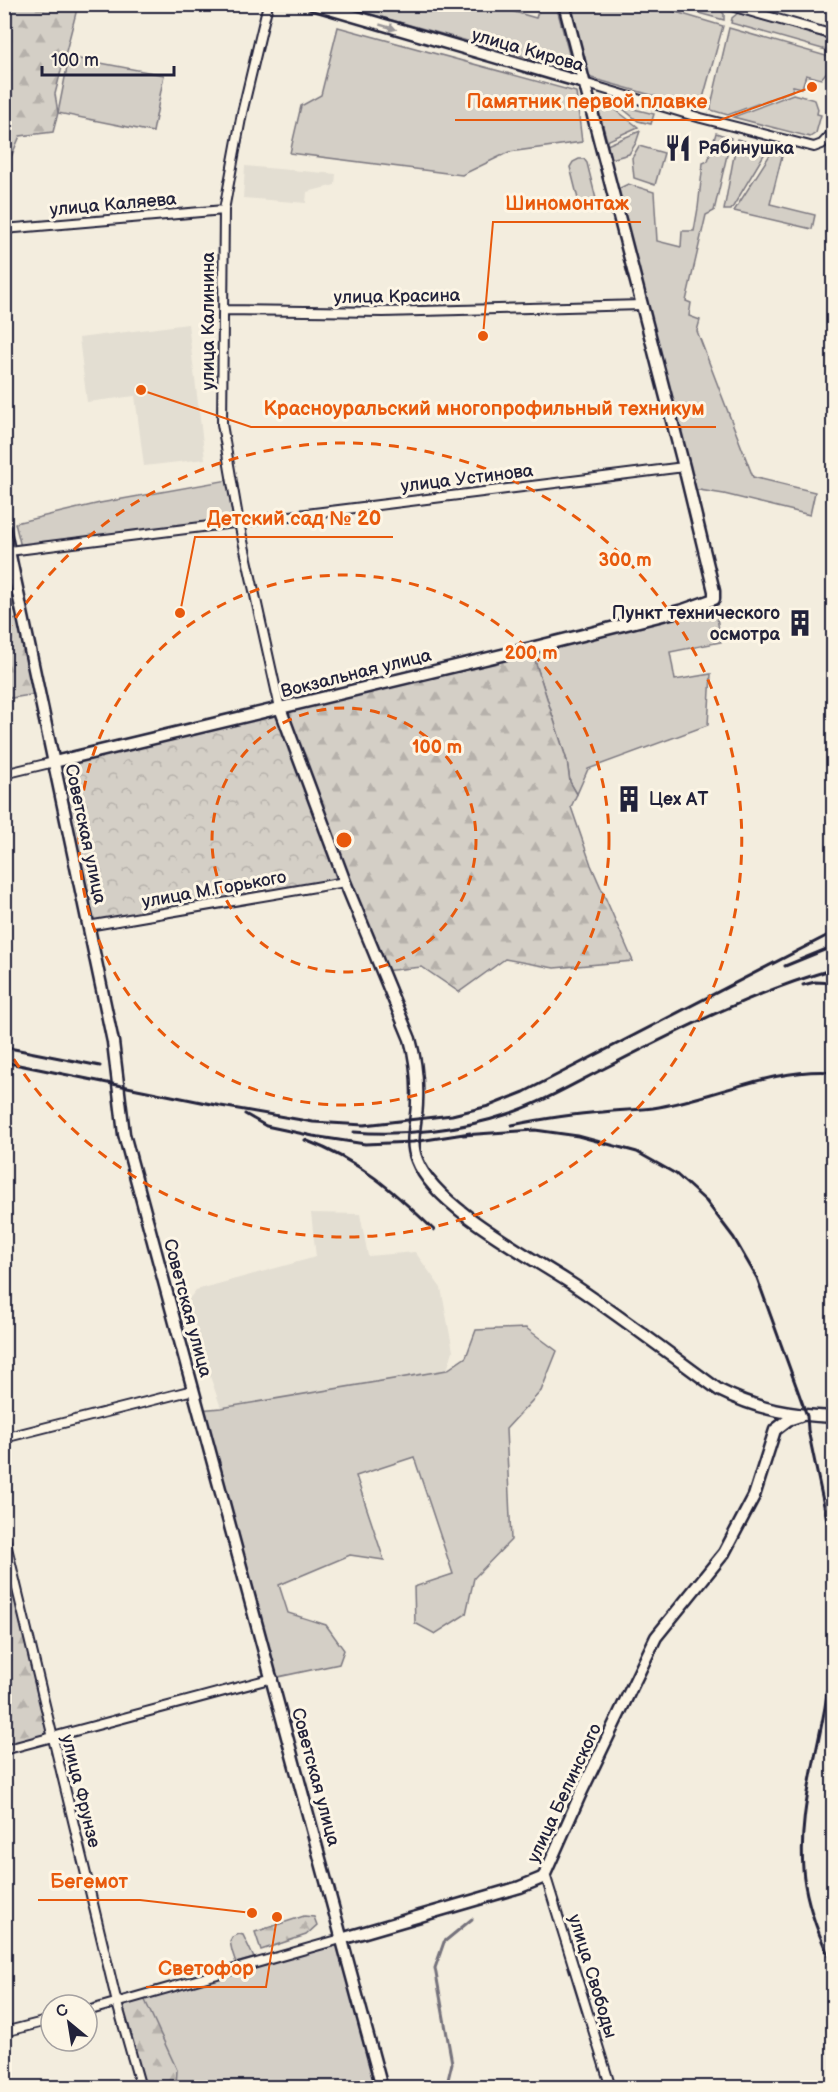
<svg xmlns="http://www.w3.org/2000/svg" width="838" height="2092" font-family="'Balsamiq Sans',sans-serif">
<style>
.built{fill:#e3ded2}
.grass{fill:#d4cfc6;stroke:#7b7880;stroke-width:1.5}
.forest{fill:url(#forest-firs);stroke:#7b7880;stroke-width:1.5}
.park{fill:url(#park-crowns);stroke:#7b7880;stroke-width:1.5}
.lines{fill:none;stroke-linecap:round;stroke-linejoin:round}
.stream{stroke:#75727b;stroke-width:3}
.street-casing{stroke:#22223b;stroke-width:12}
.secondary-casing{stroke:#22223b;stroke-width:15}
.street{stroke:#fcf5e5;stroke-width:8}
.secondary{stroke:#fcf5e5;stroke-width:10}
.rail{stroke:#22223b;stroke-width:3}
.oneway{fill:#9a9698}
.ring{fill:none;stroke:#e8590c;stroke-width:3;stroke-dasharray:10 8}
.labels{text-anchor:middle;stroke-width:6;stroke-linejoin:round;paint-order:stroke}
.street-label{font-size:18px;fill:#22223b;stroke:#fcf5e5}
.poi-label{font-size:18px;font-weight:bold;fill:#22223b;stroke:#fcf5e5;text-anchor:start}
.centre{fill:#e8590c;stroke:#fcf5e5;stroke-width:3}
.ring-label{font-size:18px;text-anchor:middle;font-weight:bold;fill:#e8590c;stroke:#fcf5e5;stroke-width:6;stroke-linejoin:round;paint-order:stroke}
.leader{fill:none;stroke:#e8590c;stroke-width:2}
.callout-dot{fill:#e8590c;stroke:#fcf5e5;stroke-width:2}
.callout-label{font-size:20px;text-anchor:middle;font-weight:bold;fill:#e8590c;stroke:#fcf5e5;stroke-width:6;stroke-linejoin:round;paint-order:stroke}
</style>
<defs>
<pattern id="forest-firs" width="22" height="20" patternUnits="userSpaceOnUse" patternTransform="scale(1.5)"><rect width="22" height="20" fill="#d4cfc6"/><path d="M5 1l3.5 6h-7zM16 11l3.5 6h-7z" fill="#b6b1ab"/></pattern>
<pattern id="park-crowns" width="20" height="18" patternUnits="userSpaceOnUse" patternTransform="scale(1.5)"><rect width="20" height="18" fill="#d4cfc6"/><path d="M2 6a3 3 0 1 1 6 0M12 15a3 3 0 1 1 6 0" fill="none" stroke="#b6b1ab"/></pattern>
</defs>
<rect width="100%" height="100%" fill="#f3edde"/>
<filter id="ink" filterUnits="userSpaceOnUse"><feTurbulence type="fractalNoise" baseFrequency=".0167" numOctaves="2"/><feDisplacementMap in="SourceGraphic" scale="12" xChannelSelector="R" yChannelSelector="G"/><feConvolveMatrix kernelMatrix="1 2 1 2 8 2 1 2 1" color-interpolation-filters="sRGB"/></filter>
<g filter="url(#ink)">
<path class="built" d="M245 166 336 174 335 185 307 192 306 203 243 198Z
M188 324 205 459 144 466 135 396 87 402 79 338Z
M311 1213 360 1214 368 1256 415 1252 441 1288 453 1351 447 1370 221 1408 185 1304 196 1290 316 1257Z"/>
<path class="grass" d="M338 5H490L536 18 540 5H556L572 65 568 69Z
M571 5H652L723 26 700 109 588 77Z
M669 5C685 4 715 0 724 14V20Z
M738 13 833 40V52L731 23 732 18Z
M338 27 576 92 582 142 509 152 462 175 290 153 301 106 321 95Z
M729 28 833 58V70L829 69 821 79 806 75 802 88 793 86 792 91 728 115 711 110V105Z
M69 57 164 75 153 132 58 113Z
M793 94 815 100 818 109 817 114 821 115 816 133 810 137 733 117Z
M603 100 638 127 607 141 598 108V104Z
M618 105 654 114 651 124 638 121Z
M640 131 636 143 629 154 611 159 607 145Z
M716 133 731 138 714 211 706 215 686 301 691 303 689 316 700 320 697 331 753 477 815 492 810 515 724 494 693 489 618 189 628 184 654 192 657 241 681 247 682 231H694L698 208 703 163 708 161Z
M737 139 768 148 731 210H724Z
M639 146 664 153 655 185 634 178 632 158Z
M773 150 783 152 770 204 815 215 812 229 734 211Z
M579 159H584L587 163 597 203 596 207 589 209 579 203 570 167 573 162Z
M228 480 234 520 21 547 15 523 100 503Z
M714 599 721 642 670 652 675 680 711 674 708 725 588 769 577 794 570 782 567 761 531 648Z
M526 1328 557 1351 541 1391 506 1429 511 1540 474 1578 466 1614 435 1634 415 1623 414 1587 453 1574 414 1457 356 1476 384 1560 350 1555 279 1585 288 1613 326 1625 344 1650 339 1664 273 1678 199 1410 221 1408 447 1370 466 1357 476 1330Z
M239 1934 243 1935 254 1958 236 1963 232 1951 230 1941 232 1937Z
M341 1939 382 2087H141L117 2003Z"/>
<path class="forest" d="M5 4 78 5 55 94 58 113 53 132 20 136 11 157 5 158Z
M24 618 37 694 5 699V621Z
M531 648 567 761 570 782 577 794 571 807 591 865 633 961 554 968 505 959 459 992 422 967 383 971 280 708Z
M4 1535 52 1738 4 1750Z
M304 1916 314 1917 317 1925 306 1935 261 1950 255 1932Z
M143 1996 177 2070 176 2087H141L117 2003Z"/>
<path class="park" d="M280 708 345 882 88 926 54 762Z"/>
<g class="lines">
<path class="stream" d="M446 2088 452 2063 435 1968 444 1942 472 1919"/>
<defs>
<path id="street" d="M268 4 242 113 224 210 222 424 239 523 280 708
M724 4 834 35
M584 83 701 118 814 147 822 144 834 131
M4 229 224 210
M224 310 383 312 642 305
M9 551 684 467
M4 774 54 762
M88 926 345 882
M4 1438 193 1390
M4 1535 117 2003 141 2088
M4 1750 273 1678
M545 1874 611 2088
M87 2011 341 1939
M4 2032 51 2020"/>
<path id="secondary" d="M312 4 584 83
M4 527 113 1042 124 1134 382 2088
M280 708 345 882 410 1039C416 1060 418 1080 417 1102 417 1121 409 1141 417 1160 435 1208 532 1257 575 1286 624 1319 671 1355 719 1390 759 1410 790 1415 834 1417
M54 762 531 648 683 610 714 599V591L684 467 564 4
M341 1939 520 1887 542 1878 545 1874 580 1795 656 1637 724 1553 754 1496 775 1430 788 1420 800 1416"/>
</defs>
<use href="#street" class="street-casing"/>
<use href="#secondary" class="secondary-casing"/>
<use href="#street" class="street"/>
<use href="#secondary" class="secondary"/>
<path class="rail" d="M785 966 834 946
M803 985 815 982 834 983
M4 1047 100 1066
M4 1062 221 1106 313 1122 364 1125 452 1115 489 1106 524 1092 834 932
M245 1114 266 1126 313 1136 365 1144 413 1142 470 1133
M512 1125C542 1119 572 1114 603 1112 619 1110 637 1110 653 1108 713 1099 772 1067 834 1072
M354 1132C403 1136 461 1130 508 1114 544 1102 577 1082 611 1065 683 1028 756 991 834 969
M463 1135 535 1130 578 1136 637 1152 676 1174 706 1201 734 1238 757 1278 807 1416 808 1430 834 1553
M305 1140C362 1162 391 1189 434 1230
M834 1629C831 1655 829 1681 825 1707 815 1764 795 1826 805 1885 810 1913 821 1941 834 1967"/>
</g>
<defs><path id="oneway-solid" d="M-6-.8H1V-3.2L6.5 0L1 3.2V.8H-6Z" transform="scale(1.5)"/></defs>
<use class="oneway" href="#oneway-solid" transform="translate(388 27) rotate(16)"/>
</g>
<g class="ring">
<circle cx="344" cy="840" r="132"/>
<circle cx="344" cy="840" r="265"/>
<path d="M6 633A397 397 0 1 1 6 1047"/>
</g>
<defs>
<symbol id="restaurant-bare" viewBox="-9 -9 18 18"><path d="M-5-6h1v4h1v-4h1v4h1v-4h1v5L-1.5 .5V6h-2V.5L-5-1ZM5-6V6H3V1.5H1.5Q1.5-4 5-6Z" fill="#22223b" stroke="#fcf5e5" stroke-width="2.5" paint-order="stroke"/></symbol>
<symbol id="building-bare" viewBox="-9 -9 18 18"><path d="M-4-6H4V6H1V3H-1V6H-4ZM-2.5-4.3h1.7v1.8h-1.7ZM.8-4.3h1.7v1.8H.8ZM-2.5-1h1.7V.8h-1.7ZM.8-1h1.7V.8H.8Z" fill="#22223b" stroke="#fcf5e5" stroke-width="2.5" paint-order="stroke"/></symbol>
</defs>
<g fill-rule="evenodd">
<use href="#restaurant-bare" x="659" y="129" width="38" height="38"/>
<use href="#building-bare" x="781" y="604" width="38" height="38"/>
<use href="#building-bare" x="610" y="780" width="38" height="38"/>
</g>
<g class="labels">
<g class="street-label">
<text transform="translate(528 50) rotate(16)" y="6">улица Кирова</text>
<text transform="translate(113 204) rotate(-5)" y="6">улица Каляева</text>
<text transform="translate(397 296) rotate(-1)" y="6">улица Красина</text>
<text transform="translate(208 321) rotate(-90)" y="6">улица Калинина</text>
<text transform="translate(467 478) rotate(-7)" y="6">улица Устинова</text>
<text transform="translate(356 673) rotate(-14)" y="6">Вокзальная улица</text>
<text transform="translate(86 834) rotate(78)" y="6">Советская улица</text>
<text transform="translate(214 889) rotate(-10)" y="6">улица М.Горького</text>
<text transform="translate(188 1308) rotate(75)" y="6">Советская улица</text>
<text transform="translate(316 1777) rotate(75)" y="6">Советская улица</text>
<text transform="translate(81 1791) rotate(76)" y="6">улица Фрунзе</text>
<text transform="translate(564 1793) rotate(-65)" y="6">улица Белинского</text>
<text transform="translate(593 1976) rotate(73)" y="6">улица Свободы</text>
</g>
<g class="poi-label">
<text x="698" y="154">Рябинушка</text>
<text x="780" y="619" text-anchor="end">Пункт технического<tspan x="780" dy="21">осмотра</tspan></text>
<text x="649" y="805">Цех АТ</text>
</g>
</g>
<circle cx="344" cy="840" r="9" class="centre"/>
<g class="ring-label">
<text x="625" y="566">300 m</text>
<text x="531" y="659">200 m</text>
<text x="437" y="753">100 m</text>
</g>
<path class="leader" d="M812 87L720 120H455M483 336L493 222H641M141 390L251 427H716M180 613L195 537H393M252 1913L140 1900H38M277 1917L266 1987H146"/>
<g class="callout-dot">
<circle cx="812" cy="87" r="6"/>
<circle cx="483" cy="336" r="6"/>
<circle cx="141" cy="390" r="6"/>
<circle cx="180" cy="613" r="6"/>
<circle cx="252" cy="1913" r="6"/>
<circle cx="277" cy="1917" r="6"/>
</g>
<g class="callout-label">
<text x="587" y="108">Памятник первой плавке</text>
<text x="567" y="210">Шиномонтаж</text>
<text x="484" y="415">Красноуральский многопрофильный техникум</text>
<text x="294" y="525">Детский сад № 20</text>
<text x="89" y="1888">Бегемот</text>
<text x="206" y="1975">Светофор</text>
</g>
<rect width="838" height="2092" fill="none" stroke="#fcf5e5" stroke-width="24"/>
<rect x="12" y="12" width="814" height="2068" fill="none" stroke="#22223b" stroke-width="2" filter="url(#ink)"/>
<g transform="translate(69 2023) rotate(330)"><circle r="28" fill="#fcf5e5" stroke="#a5a1a1" stroke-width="1.5"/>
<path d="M0-4.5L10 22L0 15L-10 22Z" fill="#22223b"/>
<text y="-9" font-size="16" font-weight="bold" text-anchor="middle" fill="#22223b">С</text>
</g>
<path d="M42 66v9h132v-9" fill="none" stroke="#22223b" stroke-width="3"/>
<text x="51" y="66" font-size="18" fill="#22223b" stroke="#fcf5e5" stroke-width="4.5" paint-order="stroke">100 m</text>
</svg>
